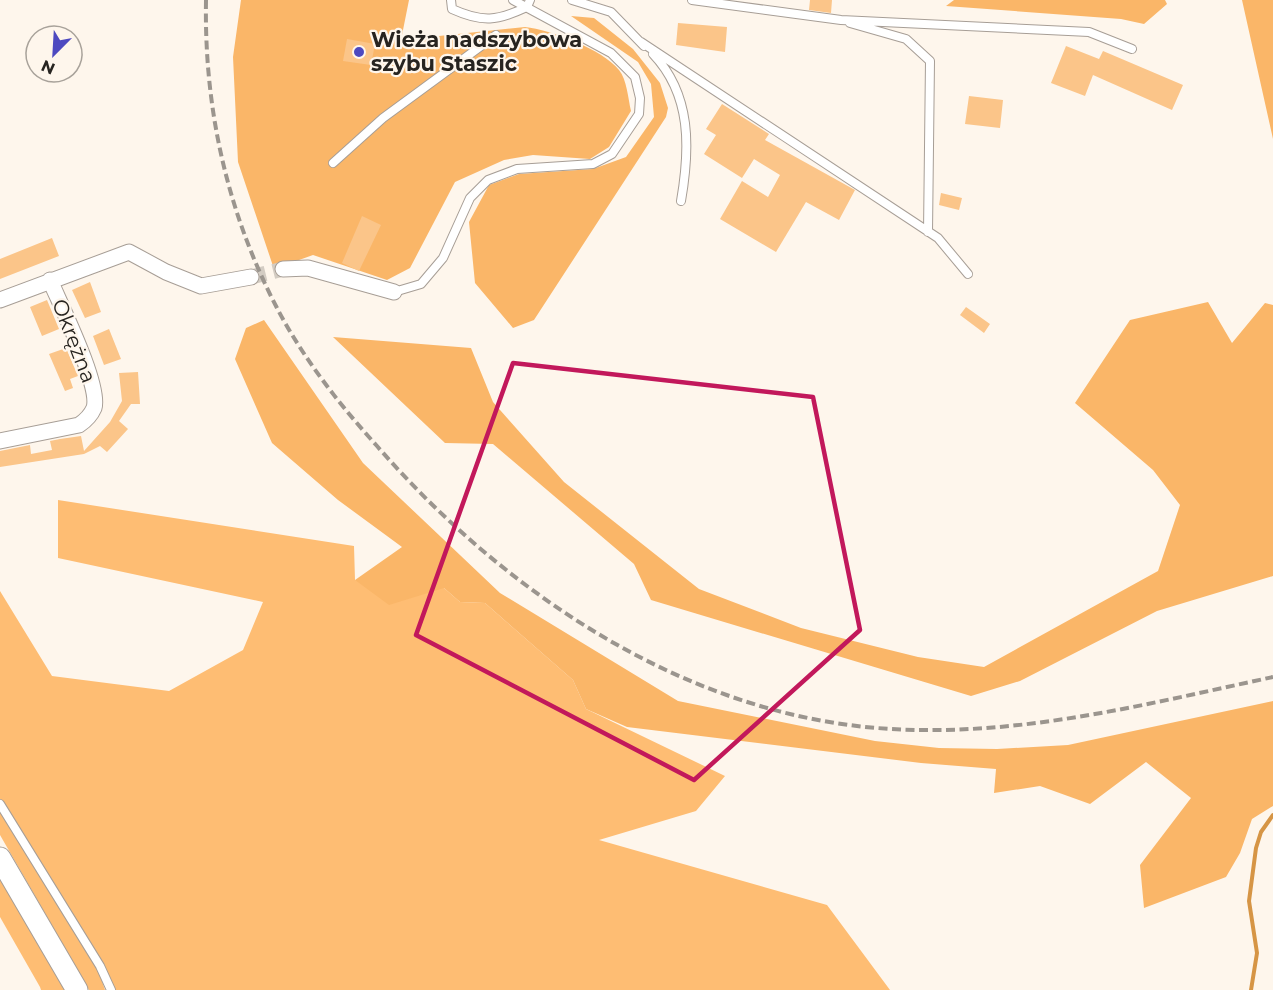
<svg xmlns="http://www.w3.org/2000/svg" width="1273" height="990" font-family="Montserrat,sans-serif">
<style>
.green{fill:#febd73}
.forest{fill:#fab668}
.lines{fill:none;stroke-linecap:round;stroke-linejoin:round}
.stream{stroke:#d69545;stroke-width:4}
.building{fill:#fbc589}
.street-tunnel{stroke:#d3ccc3;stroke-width:15;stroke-dasharray:15 8;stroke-linecap:butt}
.lane-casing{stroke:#a79e96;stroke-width:10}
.street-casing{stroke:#a79e96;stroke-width:17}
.secondary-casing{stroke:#a79e96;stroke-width:23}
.lane{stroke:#fff;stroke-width:8}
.street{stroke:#fff;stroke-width:15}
.secondary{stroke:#fff;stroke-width:21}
.rail{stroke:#9b958e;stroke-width:4;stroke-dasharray:9 4.5;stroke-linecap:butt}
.marked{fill:none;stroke:#c2185b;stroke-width:4.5;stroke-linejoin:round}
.poi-dot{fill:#4d49c0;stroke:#fef6ec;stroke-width:2}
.labels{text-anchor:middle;stroke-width:4.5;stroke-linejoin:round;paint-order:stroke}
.poi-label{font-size:21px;font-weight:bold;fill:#272420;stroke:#fef6ec;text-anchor:start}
.street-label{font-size:21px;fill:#272420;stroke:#fef6ec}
</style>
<rect width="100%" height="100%" fill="#fef6ec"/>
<path class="green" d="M58 500 354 546 355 580 444 588 460 602 485 603 573 680 586 709 725 776 696 811 599 840 827 905 890 990H111L0 804V591L52 676 169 691 243 650 263 602 58 558Z
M0 809 97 966 105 990H89L0 835Z
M0 870 69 990H41L40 987 0 917Z"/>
<path class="forest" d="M241 0H409L401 40 525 27C551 30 602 49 619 70 627 80 628 98 631 111L609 147 590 159 533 155 504 160 455 182 410 268 387 280 313 255 274 269 238 162 233 57Z
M954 0H1165L1167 4 1144 24 1121 19 946 6Z
M1242 0H1273V139Z
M571 16 594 18 633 49 660 83 668 108 666 117 534 320 513 328 475 283 469 222 489 185 519 174 593 169 626 157 654 117 651 84 638 62Z
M1208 302 1232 343 1265 303 1273 305V576L1157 611 1020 681 971 696 651 600 634 564 493 444 445 443 333 337 471 348 493 402 564 482 699 589 801 628 918 657 984 667 1158 571 1180 505 1153 470 1075 403 1130 320Z
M264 320 363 463 500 593 678 701 875 741 939 748 997 749 1068 745 1273 701V806L1252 819 1240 853 1226 877 1144 908 1140 865 1191 798 1146 762 1090 804 1040 786 994 793 996 769 921 763 627 727 586 709 573 680 485 603 460 602 444 588 389 605 355 580 402 547 338 500 272 443 235 359 246 328Z"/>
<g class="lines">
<path class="stream" d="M1251 990 1257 953 1249 901 1256 848 1261 832 1273 815"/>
</g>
<path class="building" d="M810 0H832L831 13 809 10Z
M678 23 727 27 725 52 676 45Z
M347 39 375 44 371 65 343 61Z
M1066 46 1099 59 1103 51 1183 85 1172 110 1093 75 1085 96 1051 83Z
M969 96 1003 100 1000 128 965 124Z
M722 104 769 134 765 140 855 190 839 220 806 202 776 252 720 219 742 181 768 197 780 175 754 159 742 178 704 154 716 135 706 129Z
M941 193 962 198 959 210 939 205Z
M362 216 381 225 359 271 342 263Z
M52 238 59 256 0 279V259Z
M90 282 101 312 85 318 72 290Z
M47 300 59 329 42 336 30 307Z
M966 307 990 324 984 333 960 315Z
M109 329 121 359 104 365 93 336Z
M66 348 78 376 70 379 73 388 65 391 49 354Z
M138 372 140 404H131L119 421 128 429 107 452 100 446 84 454 0 467V451L30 445 31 454 52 450 50 441 60 439 81 436 84 451 110 422 122 401 119 373Z"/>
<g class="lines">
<path class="street-tunnel" d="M251 277 283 269"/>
<defs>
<path id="lane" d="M451 0 452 9C483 23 497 21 527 7L530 0
M572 0 611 12 644 46
M692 0 841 20 1089 32 1132 49
M850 23 906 39 930 61 928 232
M641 42 938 238 968 274
M653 54C692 95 690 149 681 201
M333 163 383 118 496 35
M394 292 421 284 443 258 470 198 488 180 517 169 593 164 612 154 639 114 640 98 635 77 611 53 513 0
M0 804 100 966 111 990"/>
<path id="street" d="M283 269 308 268 394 292
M0 300 129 252 166 272 201 286 251 277
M0 441 79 425C85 421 91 415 94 408 101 386 60 304 50 280"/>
<path id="secondary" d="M0 858 77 990"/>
</defs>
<use href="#lane" class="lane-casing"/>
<use href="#street" class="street-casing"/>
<use href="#secondary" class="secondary-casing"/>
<use href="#lane" class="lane"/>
<use href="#street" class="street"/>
<use href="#secondary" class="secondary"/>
<path class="rail" d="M206 0C204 108 227 212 277 308 303 358 339 404 377 446 503 591 681 712 877 728 1012 739 1142 705 1273 677"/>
</g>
<path class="marked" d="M513 363 813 397 860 630 694 780 416 635Z"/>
<circle class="poi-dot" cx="359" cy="52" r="6"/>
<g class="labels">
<g class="poi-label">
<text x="371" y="47">Wieża nadszybowa<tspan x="371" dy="24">szybu Staszic</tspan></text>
</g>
<g class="street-label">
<text transform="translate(74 341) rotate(69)" y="7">Okrężna</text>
</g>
</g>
<g transform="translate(54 54) rotate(204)"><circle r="28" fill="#fef6ec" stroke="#a8a29a" stroke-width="1.5"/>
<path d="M0-4.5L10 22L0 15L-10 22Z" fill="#4d49c0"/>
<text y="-9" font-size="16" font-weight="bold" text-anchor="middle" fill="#272420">N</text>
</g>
</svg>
